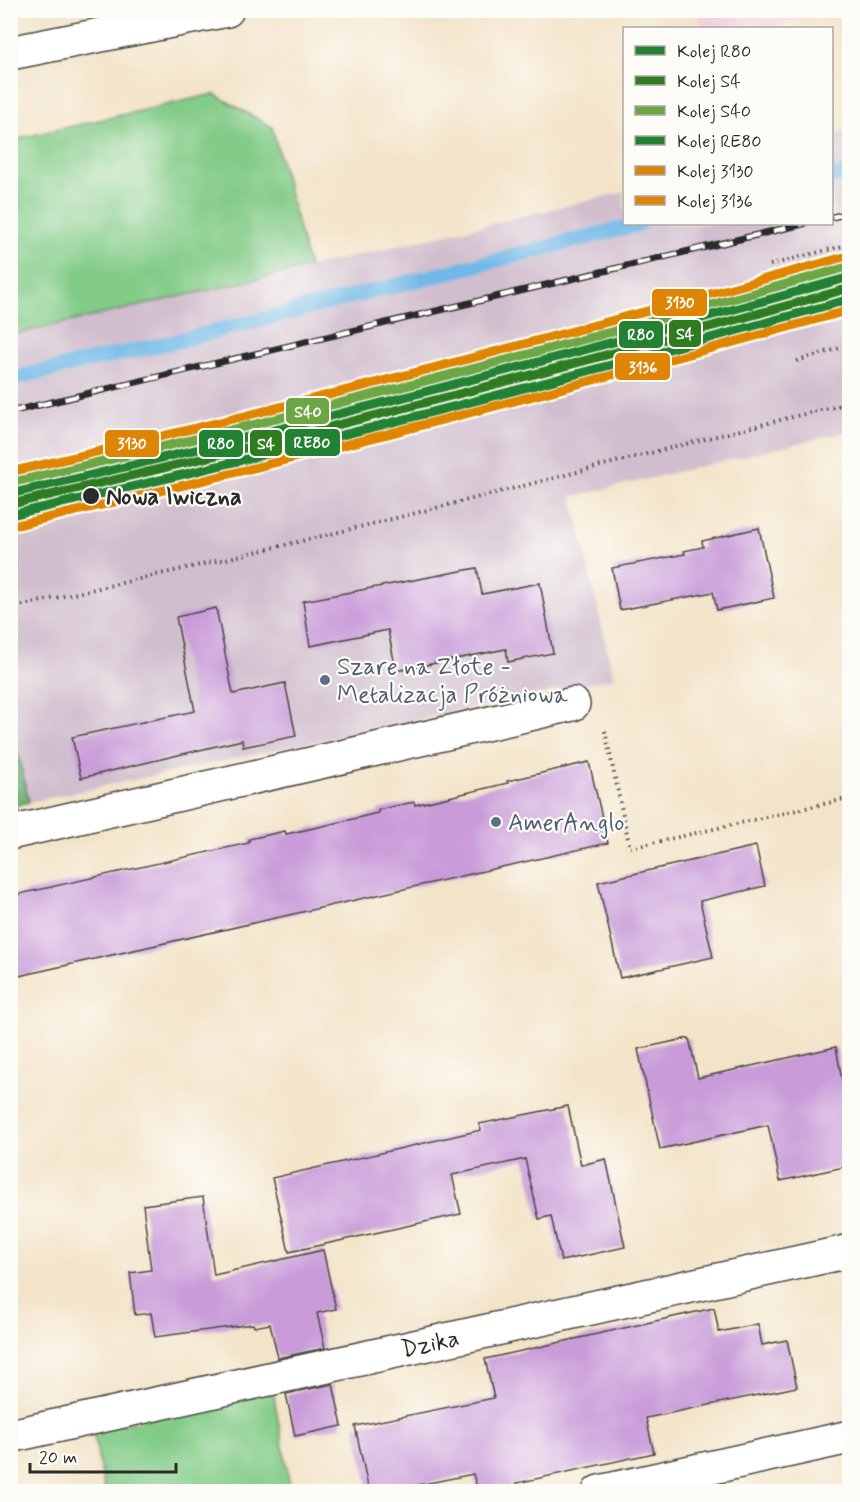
<svg xmlns="http://www.w3.org/2000/svg" width="860" height="1502" font-family="Mynerve,sans-serif">
<style>
.built{fill:#f4cfdd}
.industrial{fill:#d0bdcd}
.green{fill:#83cc88;stroke:#577c5a;stroke-width:1.5}
.forest{fill:#6ab074;stroke:#4a6e50;stroke-width:1.5}
.lines{fill:none;stroke-linecap:round;stroke-linejoin:round}
.stream{stroke:#6fb8e7;stroke-width:15}
.building{fill:#c99cd9}
.street-casing{stroke:#494743;stroke-width:36}
.path{stroke:#494743;stroke-width:4;stroke-dasharray:1.5 4.5;stroke-linecap:butt}
.street{stroke:#fff;stroke-width:33}
.rail-casing{stroke:#2b2b2b;stroke-width:7}
.rail{stroke:#fdfcf7;stroke-width:4.5;stroke-dasharray:14;stroke-linecap:butt}
.rail-1-casing{stroke:#fdfcf7;stroke-width:14}
.rail-2-casing{stroke:#fdfcf7;stroke-width:14}
.rail-3-casing{stroke:#fdfcf7;stroke-width:14}
.rail-4-casing{stroke:#fdfcf7;stroke-width:14}
.rail-5-casing{stroke:#fdfcf7;stroke-width:14}
.rail-6-casing{stroke:#fdfcf7;stroke-width:14}
.rail-1{stroke:#238132;stroke-width:9}
.rail-2{stroke:#2f7b20;stroke-width:9}
.rail-3{stroke:#6da645;stroke-width:9}
.rail-4{stroke:#238132;stroke-width:9}
.rail-5{stroke:#df8506;stroke-width:9}
.rail-6{stroke:#df8506;stroke-width:9}
.stop-dot{fill:#2b2b2b;stroke:#fdfcf7;stroke-width:2}
.service-dot{fill:#5c6f8a;stroke:#fdfcf7;stroke-width:2}
.labels{text-anchor:middle;stroke-width:4.5;stroke-linejoin:round;paint-order:stroke}
.stop-label{font-size:24px;font-weight:bold;fill:#2b2b2b;stroke:#fdfcf7;text-anchor:start}
.service-label{font-size:24px;fill:#4e5e75;stroke:#fdfcf7;text-anchor:start}
.street-label{font-size:24px;fill:#2b2b2b;stroke:#fdfcf7}
.line-badge{stroke:#fdfcf7;stroke-width:2}
.badge-label{font-size:16px;text-anchor:middle;font-weight:bold;fill:#fff}
</style>
<rect width="100%" height="100%" fill="#fdfcf7"/>
<filter id="ink" filterUnits="userSpaceOnUse"><feTurbulence type="fractalNoise" baseFrequency=".0167" numOctaves="2"/><feDisplacementMap in="SourceGraphic" scale="12" xChannelSelector="R" yChannelSelector="G"/><feConvolveMatrix kernelMatrix="1 2 1 2 8 2 1 2 1" color-interpolation-filters="sRGB"/></filter>
<filter id="wash" filterUnits="userSpaceOnUse"><feTurbulence type="fractalNoise" baseFrequency=".008" numOctaves="4" result="noise"/><feDisplacementMap in="SourceGraphic" scale="24" xChannelSelector="R" yChannelSelector="G"/><feGaussianBlur stdDeviation="1.35" result="paint"/><feColorMatrix in="noise" values="0 0 0 0 0 0 0 0 0 0 0 0 0 0 0 0 0 1.4 0 .05"/><feComposite in="paint" operator="in"/></filter>
<g filter="url(#wash)">
<rect width="100%" height="100%" fill="#f3e4c9"/>
<path class="built" d="M698 11V10L847 11 761 28H702Z"/>
<path class="industrial" d="M849 131V431L572 497 614 678 29 802 10 722V335L309 267 624 192V224H832V135Z"/>
<path class="green" d="M214 94 272 127 309 267 11 335V140Z
M273 1391 291 1491H105L93 1431Z"/>
<path class="forest" d="M11 722 29 802 11 807H10Z"/>
<g class="lines">
<path class="stream" d="M832 177 850 173
M10 379 173 342 639 224"/>
</g>
<g id="blocks">
<path class="building" d="M759 528 774 598 717 610 713 592 620 610 612 568 685 554 684 551 703 547 702 541Z
M477 568 482 594 540 583 553 653 508 662 506 649 396 671 388 630 310 646 303 601Z
M216 608 233 694 285 683 296 736 243 747 242 740 81 778 72 737 195 711 176 617Z
M589 762 608 843 10 978V896L249 843V839L285 831 286 834 332 824 378 813V810L395 806 414 802 415 805 508 783 507 781Z
M756 846 765 886 700 901 713 957 620 978 598 882Z
M689 1038 698 1078 836 1047 849 1118V1166L780 1181 768 1125 660 1149 638 1049Z
M568 1106 581 1165 606 1159 625 1247 561 1261 551 1216 539 1219 525 1159 452 1175 461 1214 289 1252 272 1178 481 1130 479 1124Z
M203 1197 214 1275 323 1250 336 1309 317 1313 325 1348 278 1358 270 1324 254 1327 253 1324 155 1337 151 1313 135 1315 130 1273 151 1270 143 1205Z
M714 1308 719 1332 758 1324 762 1345 787 1340 797 1387 646 1418 654 1453 517 1483V1485L482 1491H478L473 1474 389 1491H369L355 1426 494 1398 485 1359Z
M333 1384 342 1426 295 1436 286 1394Z"/>
</g>
</g>
<g filter="url(#ink)">
<use href="#blocks" fill-opacity="0" stroke="#494743" stroke-width="1.5"/>
<g class="lines">
<defs>
<path id="street" d="M10 53 227 10
M10 833 573 704
M10 1436 850 1251
M599 1492 850 1437"/>
</defs>
<use href="#street" class="street-casing"/>
<path class="path" d="M770 265 850 244
M797 361 850 345
M10 608C154 576 297 543 440 507 576 473 712 436 850 403
M605 731 630 848 850 798"/>
<use href="#street" class="street"/>
<defs>
<path id="rail" d="M832 217 850 213
M10 412 803 224"/>
</defs>
<use href="#rail" class="rail-casing"/>
<use href="#rail" class="rail"/>
<defs>
<path id="rail-1" d="M10 494C292 429 571 355 850 277"/>
<path id="rail-2" d="M12 504C293 439 572 366 850 288"/>
<path id="rail-3" d="M10 483C291 418 570 345 847 267"/>
<path id="rail-4" d="M15 514C295 450 573 377 850 299"/>
<path id="rail-5" d="M10 472C290 408 568 334 844 257"/>
<path id="rail-6" d="M17 525C296 460 573 387 850 310"/>
</defs>
<use href="#rail-1" class="rail-1-casing"/>
<use href="#rail-2" class="rail-2-casing"/>
<use href="#rail-3" class="rail-3-casing"/>
<use href="#rail-4" class="rail-4-casing"/>
<use href="#rail-5" class="rail-5-casing"/>
<use href="#rail-6" class="rail-6-casing"/>
<use href="#rail-1" class="rail-1"/>
<use href="#rail-2" class="rail-2"/>
<use href="#rail-3" class="rail-3"/>
<use href="#rail-4" class="rail-4"/>
<use href="#rail-5" class="rail-5"/>
<use href="#rail-6" class="rail-6"/>
</g>
</g>
<circle class="stop-dot" cx="91" cy="496" r="9"/>
<g class="service-dot">
<circle cx="325" cy="680" r="6"/>
<circle cx="496" cy="822" r="6"/>
</g>
<g class="labels">
<g class="stop-label">
<text x="106" y="504">Nowa Iwiczna</text>
</g>
<g class="service-label">
<text x="337" y="674">Szare na Złote -<tspan x="337" dy="28">Metalizacja Próżniowa</tspan></text>
<text x="508" y="830">AmerAnglo</text>
</g>
<g class="street-label">
<text transform="translate(430 1343) rotate(-12)" y="8">Dzika</text>
</g>
</g>
<g class="line-badge">
<rect x="651" y="288" width="57" height="29" rx="6" fill="#df8506"/>
<rect x="668" y="319" width="34" height="29" rx="6" fill="#2f7b20"/>
<rect x="618" y="320" width="46" height="29" rx="6" fill="#238132"/>
<rect x="614" y="352" width="57" height="29" rx="6" fill="#df8506"/>
<rect x="285" y="397" width="45" height="28" rx="6" fill="#6da645"/>
<rect x="284" y="428" width="57" height="29" rx="6" fill="#238132"/>
<rect x="249" y="429" width="34" height="28" rx="6" fill="#2f7b20"/>
<rect x="104" y="429" width="56" height="29" rx="6" fill="#df8506"/>
<rect x="198" y="429" width="46" height="29" rx="6" fill="#238132"/>
</g>
<g class="badge-label">
<text x="680" y="308">3130</text>
<text x="685" y="339">S4</text>
<text x="641" y="340">R80</text>
<text x="643" y="373">3136</text>
<text x="308" y="417">S40</text>
<text x="312" y="448">RE80</text>
<text x="266" y="449">S4</text>
<text x="132" y="449">3130</text>
<text x="221" y="449">R80</text>
</g>
<rect width="860" height="1502" fill="none" stroke="#fdfcf7" stroke-width="36"/>
<rect x="623" y="27" width="210" height="198" fill="#fdfcf7" stroke="#a9a8a5" stroke-width="1.5"/>
<rect x="635" y="46" width="30" height="9" fill="#238132" stroke="#a9a8a5" stroke-width="1.5"/>
<text x="677" y="57" font-size="18" fill="#2b2b2b">Kolej R80</text>
<rect x="635" y="76" width="30" height="9" fill="#2f7b20" stroke="#a9a8a5" stroke-width="1.5"/>
<text x="677" y="87" font-size="18" fill="#2b2b2b">Kolej S4</text>
<rect x="635" y="106" width="30" height="9" fill="#6da645" stroke="#a9a8a5" stroke-width="1.5"/>
<text x="677" y="117" font-size="18" fill="#2b2b2b">Kolej S40</text>
<rect x="635" y="136" width="30" height="9" fill="#238132" stroke="#a9a8a5" stroke-width="1.5"/>
<text x="677" y="147" font-size="18" fill="#2b2b2b">Kolej RE80</text>
<rect x="635" y="166" width="30" height="9" fill="#df8506" stroke="#a9a8a5" stroke-width="1.5"/>
<text x="677" y="177" font-size="18" fill="#2b2b2b">Kolej 3130</text>
<rect x="635" y="196" width="30" height="9" fill="#df8506" stroke="#a9a8a5" stroke-width="1.5"/>
<text x="677" y="207" font-size="18" fill="#2b2b2b">Kolej 3136</text>
<path d="M30 1463v9h146v-9" fill="none" stroke="#2b2b2b" stroke-width="3"/>
<text x="39" y="1463" font-size="18" fill="#2b2b2b" stroke="#fdfcf7" stroke-width="4.5" paint-order="stroke">20 m</text>
</svg>
